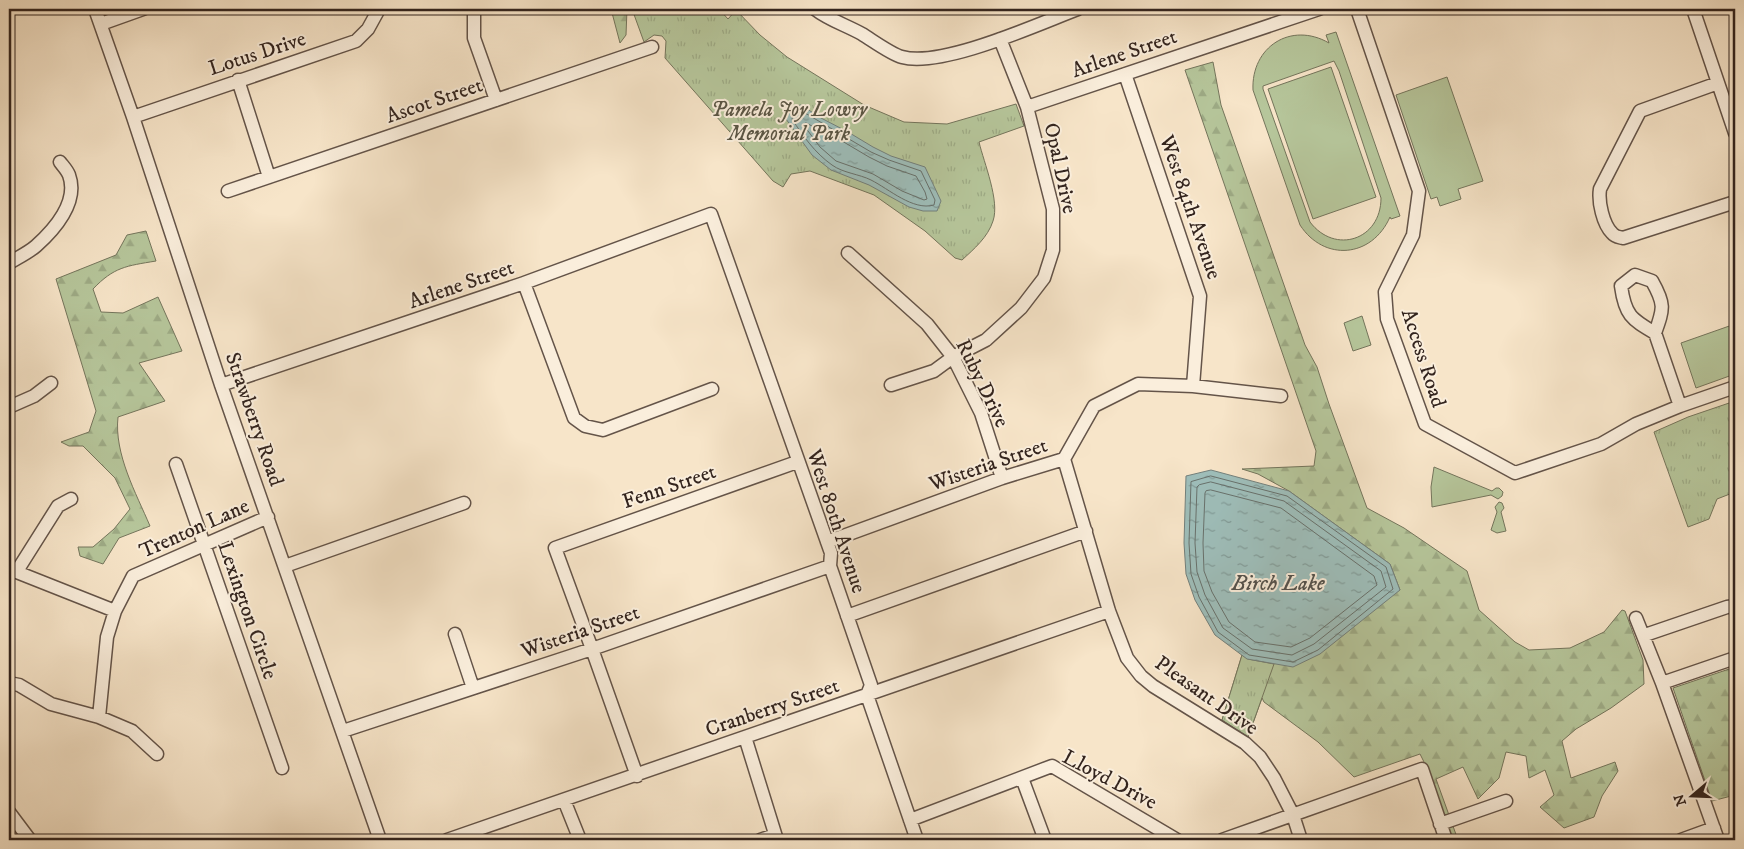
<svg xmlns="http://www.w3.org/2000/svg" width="1744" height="849" font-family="'IM FELL DW Pica',serif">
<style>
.grass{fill:#b6c69b;stroke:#74755c;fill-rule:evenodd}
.forest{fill:url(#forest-firs);stroke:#74755c}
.park{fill:url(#park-tufts);stroke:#74755c}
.water{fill:url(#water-ripples);stroke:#73807c}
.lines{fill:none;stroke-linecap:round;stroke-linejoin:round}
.shore{stroke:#68716c;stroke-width:1}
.minor-casing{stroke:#645449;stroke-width:15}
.minor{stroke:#faeedc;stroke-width:12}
.labels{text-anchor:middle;stroke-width:4;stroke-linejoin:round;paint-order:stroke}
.street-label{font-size:21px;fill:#33241e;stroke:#faeedc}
.park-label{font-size:21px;font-style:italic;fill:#5a5544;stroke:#faeedc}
.water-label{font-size:22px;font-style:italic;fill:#53524d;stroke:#faeedc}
</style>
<defs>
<pattern id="forest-firs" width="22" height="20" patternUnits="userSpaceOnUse" patternTransform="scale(1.25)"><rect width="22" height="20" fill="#b6c69b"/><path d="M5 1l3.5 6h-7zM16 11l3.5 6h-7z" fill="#9daa85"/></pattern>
<pattern id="park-tufts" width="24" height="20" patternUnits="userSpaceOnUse" patternTransform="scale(1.25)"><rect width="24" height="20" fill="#b6c69b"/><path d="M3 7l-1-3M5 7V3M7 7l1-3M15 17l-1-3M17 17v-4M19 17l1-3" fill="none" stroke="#9daa85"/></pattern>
<pattern id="water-ripples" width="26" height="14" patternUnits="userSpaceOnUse" patternTransform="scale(1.25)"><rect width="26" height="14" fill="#9ebeba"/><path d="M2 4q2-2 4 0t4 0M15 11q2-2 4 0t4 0" fill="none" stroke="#819a97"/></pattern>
</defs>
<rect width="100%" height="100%" fill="#f7e5c9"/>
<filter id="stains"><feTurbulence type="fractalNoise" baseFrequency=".004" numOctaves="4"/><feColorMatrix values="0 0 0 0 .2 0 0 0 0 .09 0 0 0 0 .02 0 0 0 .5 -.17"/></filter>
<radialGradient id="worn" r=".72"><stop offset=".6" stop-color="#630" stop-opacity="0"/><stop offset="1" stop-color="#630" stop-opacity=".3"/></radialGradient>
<path class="grass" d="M1336 32 1400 216 1391 219 1390 217C1372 258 1324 262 1300 225L1253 90C1251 47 1291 21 1329 43L1326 35ZM1334 61 1339 71 1381 198C1381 240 1335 255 1310 222L1263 89V86Z
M1331 67 1376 197 1313 219 1268 89Z
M1447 77 1483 181 1458 189 1461 199 1440 206 1437 197 1431 199 1396 95Z
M1362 316 1371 345 1353 351 1344 323Z
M1735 324V374L1696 388 1681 343Z
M1434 467 1492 491 1496 488H1499L1503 492 1502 496 1498 499 1491 495 1432 507 1431 487Z
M1499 502 1502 503 1504 508 1501 512 1506 531 1497 533 1491 530 1497 512 1495 507Z"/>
<path class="forest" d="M611 9H627L626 35 620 43Z
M1213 62 1221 105 1305 345 1317 367 1329 404 1367 508 1404 528 1467 571 1479 610 1515 642 1529 650 1570 648 1604 632 1622 610 1625 611 1643 660 1644 684 1611 708 1576 729 1562 741 1571 778 1615 762 1618 771 1602 796 1594 817 1564 828 1540 807 1554 795 1545 770 1529 778 1526 756 1506 752 1499 778 1478 799 1463 767 1436 779 1458 840H1453L1428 770 1420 754 1354 777 1318 742 1264 702 1262 698 1248 737 1222 720 1242 655 1248 659 1400 590 1390 564 1289 491 1258 474 1242 469 1314 466 1316 451 1185 70Z
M146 231 156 261C126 266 114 267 93 289L101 312 123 313 158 297 182 351 139 363 165 401 118 417C114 454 136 493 150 526L119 538 103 564 80 556 78 547H93L114 529 130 509 115 478 83 446H69L61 442 89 432 96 411 56 279 116 255 127 235Z
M1735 667V795L1712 801 1673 688Z"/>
<path class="park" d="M632 9H719L728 19 736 10 760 35 787 57 864 105 904 122 947 124 1016 104 1024 126 979 142C984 163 1000 201 993 221 988 237 974 249 962 260L955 258 925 231 874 195 810 171 791 174 783 187 773 181 665 58 666 41 662 36 654 35 644 42Z
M1735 401V492L1717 499 1709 519 1688 527 1654 432 1688 417Z
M1242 655 1248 659 1274 664 1248 737 1222 720Z"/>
<path class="water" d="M801 105 821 118 848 132 873 147 891 156 925 167 941 201 937 211H923L909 207 869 185 831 170 812 155 786 119 790 107Z
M1211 470 1289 491 1390 564 1400 590 1320 654 1293 667 1247 659 1215 635 1195 600 1186 574 1184 543 1186 476Z"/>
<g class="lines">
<path class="shore" d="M800 110 871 152 889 160 921 171 935 200 934 205C913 211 889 189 871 180 859 174 843 173 832 165 815 153 803 136 792 119L794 112Z
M806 123 842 141 869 157 887 166 916 176 925 192 927 199 924 200 902 191 873 174 836 161 820 147 805 127Z
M1211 476 1287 496 1386 567 1393 589 1318 650 1293 662 1249 655 1218 632 1199 597 1191 574 1189 543 1191 482Z
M1211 482 1284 501 1381 571 1386 587 1314 644 1292 655 1252 649 1223 628 1205 595 1197 572 1195 543 1197 487 1199 485Z
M1211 490 1281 508 1374 576 1377 585 1310 638 1291 647 1255 642 1229 622 1212 592 1204 571 1203 543 1205 493 1206 491Z"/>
<defs>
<path id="minor" d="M95 9 133 117 221 385 380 840
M474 9V38L496 100
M815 9C829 20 846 25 862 34 872 40 891 54 902 57 942 68 1038 24 1078 9
M1357 9 1419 191 1413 235 1385 292 1387 319 1425 424 1515 473 1601 444 1636 424 1680 406 1735 387
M1693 9 1735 133
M101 24 143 9
M1125 74 1200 296 1193 386
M238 80 269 177
M1718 83 1640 111 1600 189C1598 202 1603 224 1612 233 1615 237 1619 237 1623 238L1735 202
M1027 107 1319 9
M133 117 356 41 368 29 379 9
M228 191 652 47
M848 253 927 324 953 357 981 413 1002 478
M9 263C17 258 28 253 36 246 54 230 79 202 69 175 67 170 63 166 60 162
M524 283 574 418 585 426 603 430 712 389
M1655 333C1664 308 1665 304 1652 281L1635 275 1621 286C1625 315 1631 319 1655 333L1680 406
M221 385 524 283 711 214 831 553 830 566 871 685 867 695 917 840
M891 385 934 371 953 357 986 340 1021 308 1044 278 1053 250V209L1027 107 1000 39
M9 407 34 396 51 383
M1064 459 1109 611 1127 658 1141 676 1153 686 1245 743 1260 757 1274 778 1293 815 1301 840
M176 464 282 768
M827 542 1002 478 1064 459 1094 406 1138 384 1193 386 1281 396
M285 566 464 503
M9 569 115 611
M17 571 58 506 71 499
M847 616 1086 531
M1636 618 1662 683 1718 840
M455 634 473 688
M1645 635 1727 607 1735 606
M9 683 19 685 51 704 99 717 132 731 157 754
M1662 683 1735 658
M99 717 107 637 115 611 133 576 268 517
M343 731 592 649 830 566
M745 737 777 840
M637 776 592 649 555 548 797 462
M1022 778 1045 840
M564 800 580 840
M9 812 30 840
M910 820 1052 766 1177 840
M1440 824 1506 801
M447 840 1109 611
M760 840 775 835
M1222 840 1422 769 1446 840
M1681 840 1714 828"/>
</defs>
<use href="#minor" class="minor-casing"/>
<use href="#minor" class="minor"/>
</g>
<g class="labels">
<g class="street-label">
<text transform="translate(257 53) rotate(-18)" y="7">Lotus Drive</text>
<text transform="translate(1124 53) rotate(-19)" y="7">Arlene Street</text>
<text transform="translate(434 100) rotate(-19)" y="7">Ascot Street</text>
<text transform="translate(1061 168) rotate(78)" y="7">Opal Drive</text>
<text transform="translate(1191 207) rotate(71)" y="7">West 84th Avenue</text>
<text transform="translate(461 284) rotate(-19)" y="7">Arlene Street</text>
<text transform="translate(1424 358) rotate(72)" y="7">Access Road</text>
<text transform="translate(983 383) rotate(64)" y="7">Ruby Drive</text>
<text transform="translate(255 419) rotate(71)" y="7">Strawberry Road</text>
<text transform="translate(988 464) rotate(-19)" y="7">Wisteria Street</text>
<text transform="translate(669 486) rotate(-19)" y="7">Fenn Street</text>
<text transform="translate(837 521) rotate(72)" y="7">West 80th Avenue</text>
<text transform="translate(194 528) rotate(-24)" y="7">Trenton Lane</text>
<text transform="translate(248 610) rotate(71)" y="7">Lexington Circle</text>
<text transform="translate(580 631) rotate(-19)" y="7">Wisteria Street</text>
<text transform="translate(1207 695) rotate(35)" y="7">Pleasant Drive</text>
<text transform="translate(772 707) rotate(-19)" y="7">Cranberry Street</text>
<text transform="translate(1110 779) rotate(28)" y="7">Lloyd Drive</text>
</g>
<g class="park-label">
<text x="789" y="116">Pamela Joy Lowry<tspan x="789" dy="24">Memorial Park</tspan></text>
</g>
<g class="water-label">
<text x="1278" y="590">Birch Lake</text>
</g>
</g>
<rect width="1744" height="849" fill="none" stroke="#f7e5c9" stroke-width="30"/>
<rect x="10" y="10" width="1724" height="829" fill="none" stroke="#33241e" stroke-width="2.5"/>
<rect x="15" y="15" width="1714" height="819" fill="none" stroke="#33241e"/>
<g transform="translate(1692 796) rotate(251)" stroke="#faeedc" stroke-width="4" paint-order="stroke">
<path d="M0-4L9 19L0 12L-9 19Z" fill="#33241e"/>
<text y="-8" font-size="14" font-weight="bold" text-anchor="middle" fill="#33241e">N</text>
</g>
<rect width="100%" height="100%" filter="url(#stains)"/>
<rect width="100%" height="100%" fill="url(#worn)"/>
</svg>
